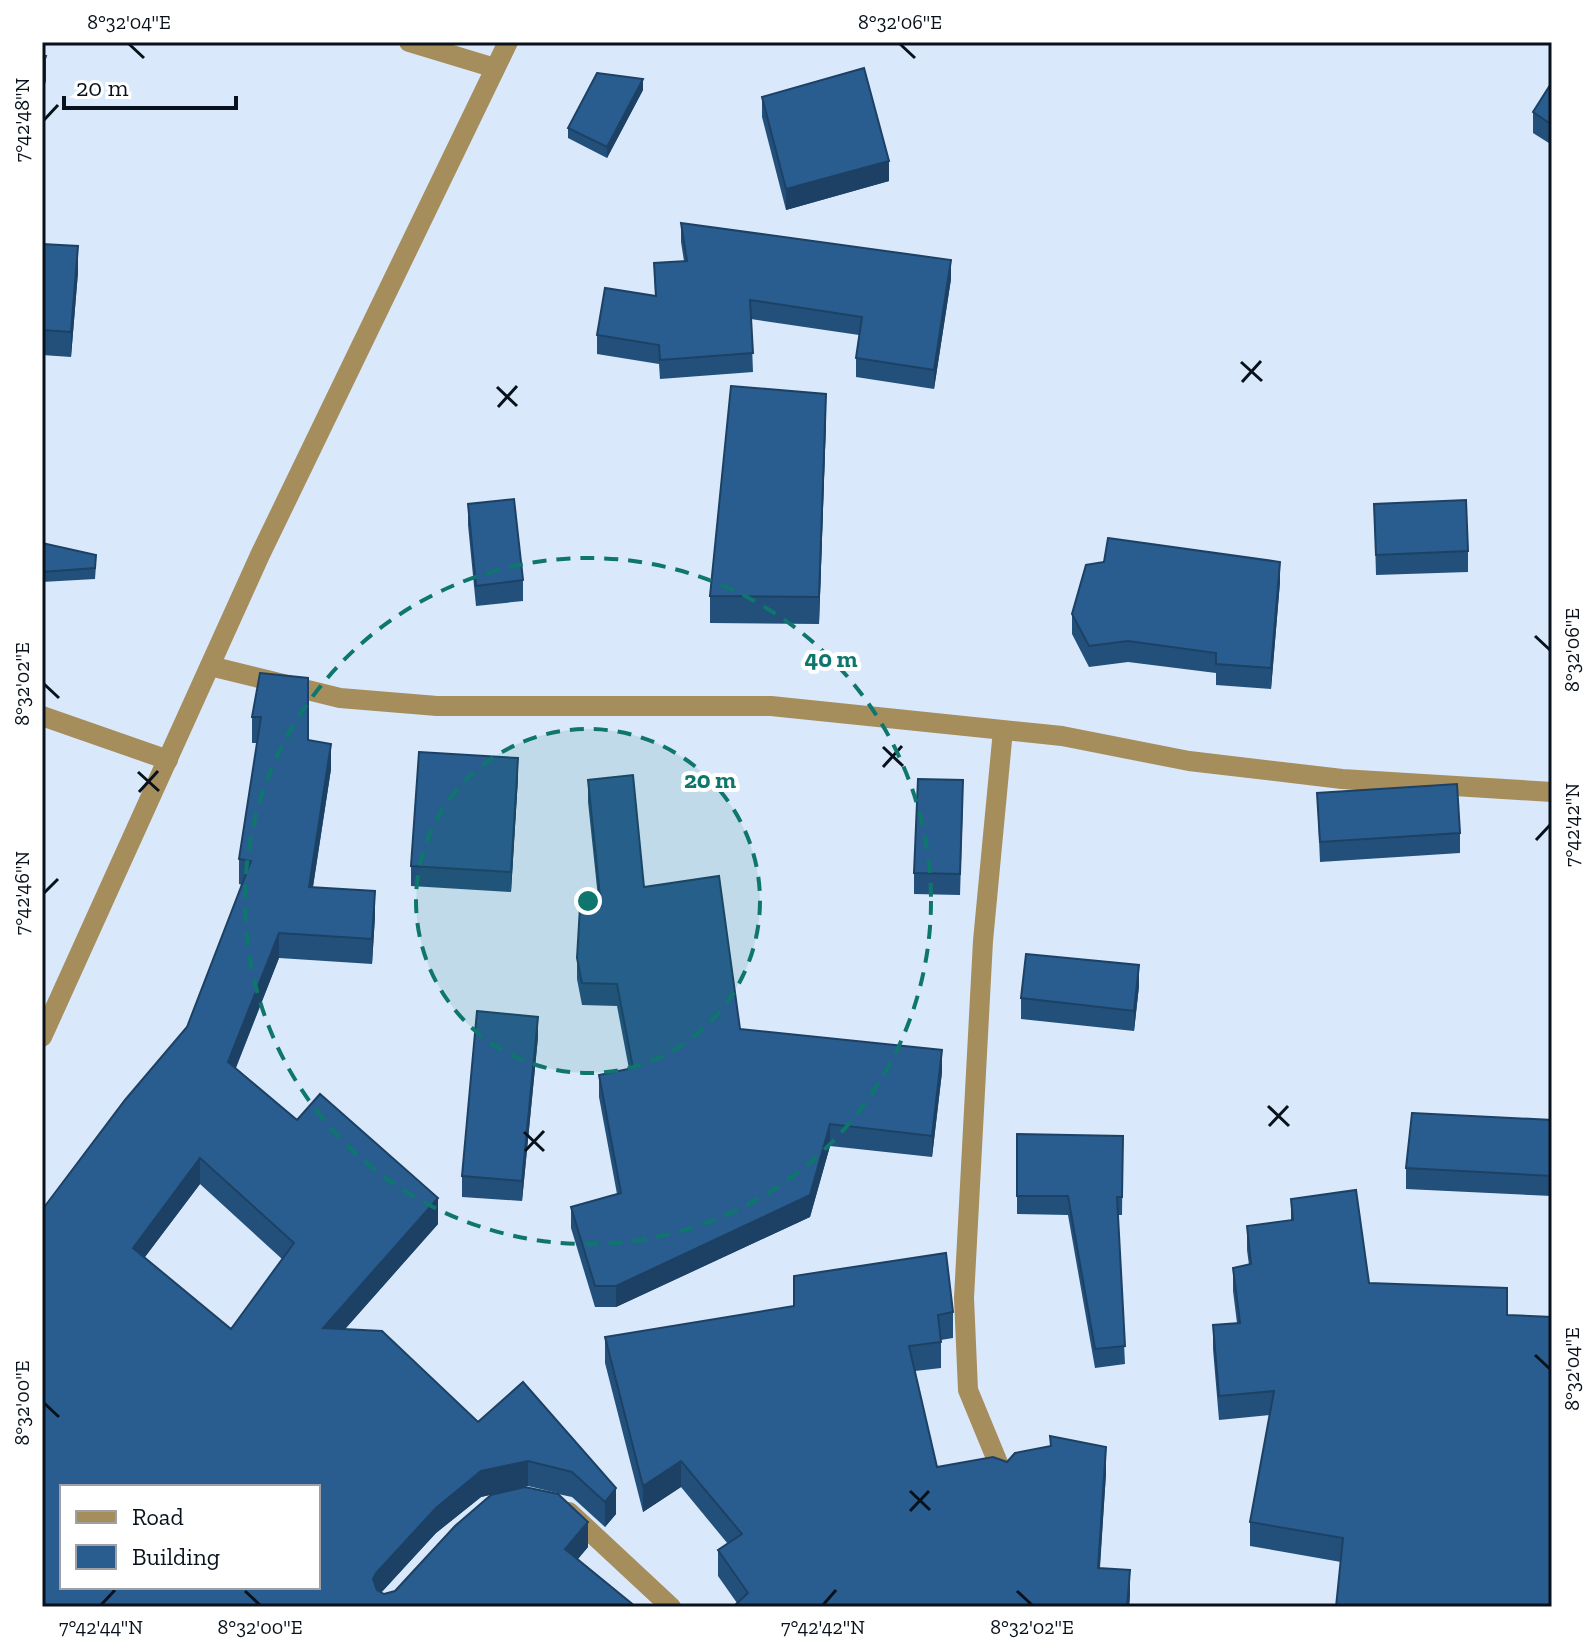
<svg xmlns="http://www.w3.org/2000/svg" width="1594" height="1649" font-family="'Zilla Slab',serif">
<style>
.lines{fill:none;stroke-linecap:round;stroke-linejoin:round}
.service{stroke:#a58d5c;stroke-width:20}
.minor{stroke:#a58d5c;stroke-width:20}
.tertiary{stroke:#a58d5c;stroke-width:20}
.wall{fill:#23507b;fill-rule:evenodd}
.shaded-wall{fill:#1d4164}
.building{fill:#295d8f;stroke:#1d4164;stroke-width:2;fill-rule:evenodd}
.ticks{fill:none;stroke:#09121c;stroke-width:3}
.ring{fill:none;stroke:#0f766e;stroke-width:4;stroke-dasharray:14 10}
.centre{fill:#0f766e;stroke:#fff;stroke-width:4}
.ring-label{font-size:24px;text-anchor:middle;font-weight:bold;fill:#0f766e;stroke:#fff;stroke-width:8;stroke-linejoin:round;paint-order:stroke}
.neatline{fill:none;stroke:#09121c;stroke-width:3}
.ticks-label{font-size:20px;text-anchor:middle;fill:#09121c}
</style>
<rect width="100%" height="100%" fill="#d9e9fb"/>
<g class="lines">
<path class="service" d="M569 1512 671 1607"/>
<path class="minor" d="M409 42 495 68
M210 666 340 698 437 706H771L1062 736 1189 761 1342 779 1552 792
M42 716 168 760
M1003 730 983 941 964 1298 968 1390 1003 1475"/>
<path class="tertiary" d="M42 1037 260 555 508 42"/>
</g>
<path class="wall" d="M1552 82V145L1533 133V112Z
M643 90 607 158 568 138V128Z
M762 97 889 181 786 210 762 117Z
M681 223 951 279 934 389 856 377V358L859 335 751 319 753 372 660 379 659 364 597 354V335L655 295 654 263 684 261 681 242Z
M42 244 78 272 71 357 42 355Z
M826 421 819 624 710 623V596Z
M468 504 523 580V601L476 606 468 525Z
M1374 504 1468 551V572L1376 575Z
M42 543 96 565 95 579 42 582Z
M1280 582 1271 689 1216 685V673L1128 662 1089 667 1072 634V614Z
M260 673 308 740 331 769 313 887 375 916 372 964 279 958 236 1068 297 1120 438 1224 345 1329 478 1422 523 1382 616 1514 605 1527 572 1497 558 1494 588 1547 578 1559 636 1607H42L187 1027 242 885 239 884V859L257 743H252V717ZM200 1184 282 1259 231 1329 144 1258ZM528 1486 557 1493 395 1591 384 1594 381 1593 436 1533 481 1497Z
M518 778 511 892 411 886V866Z
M588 780 644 887 740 1029 942 1072 932 1157 830 1146 810 1217 616 1307H595L571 1228V1207L617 1194 599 1097V1075L629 1069 617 1006 582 1005 577 979V958L599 907 588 802Z
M1317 793 1460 833V853L1320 862Z
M963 801 960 895 914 894V873Z
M1139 986 1134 1031 1021 1019V998Z
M538 1037 522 1201 462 1197V1176Z
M1552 1120V1196L1406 1189V1168Z
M1017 1134 1123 1136 1122 1215H1118L1125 1364 1095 1368 1068 1215 1017 1214Z
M1291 1199 1369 1283 1341 1562 1250 1546V1522L1270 1415 1219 1420 1213 1349V1325L1237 1323 1233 1291V1268L1249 1265 1247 1250V1226L1291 1220Z
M953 1312V1338L941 1340V1368L915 1371 937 1467 1007 1462 1050 1447V1436L1106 1473 1100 1568 1130 1595 1129 1607H733L737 1603 718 1576V1550L728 1544 681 1487 643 1512 605 1363V1337Z"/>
<path class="shaded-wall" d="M46 56V81L42 94V68Z
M643 79V90L607 158V147Z
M889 161V181L786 210V189Z
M78 246V272L71 357V332Z
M951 260V279L934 389V370Z
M826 394V421L819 624V597Z
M1280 562V582L1271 689V668Z
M331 744V769L309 912V887Z
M518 758V778L511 892V872Z
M375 891V916L372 964V939Z
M279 933V958L228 1087V1062Z
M1139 965V986L1134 1031V1011Z
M538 1017V1037L522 1201V1181Z
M942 1050V1072L932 1157V1136Z
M830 1124V1146L810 1217 616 1307V1286Z
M200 1158V1184L133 1273V1248Z
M438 1198V1224L323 1354V1328Z
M1106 1447V1473L1098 1593V1568Z
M528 1461V1486L481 1497 436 1533 376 1598 373 1579 376 1573 436 1508 481 1471Z
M681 1461V1487L643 1512V1486Z
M616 1488V1514L605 1527V1502Z
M588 1522V1547L565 1574V1549Z
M1130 1570V1595L1129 1607H1127Z"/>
<path class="building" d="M42 55 46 56 42 68Z
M864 68 889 161 786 189 762 97Z
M597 73 643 79 607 147 568 128Z
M1552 82V125L1533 112Z
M681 223 951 260 934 370 856 358 862 317 750 300 753 353 660 360 659 345 597 335 605 288 656 296 654 263 687 261Z
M42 244 78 246 71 332 42 330Z
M731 386 826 394 819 597 710 596Z
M514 499 523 580 476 586 468 504Z
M1466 500 1468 551 1376 555 1374 504Z
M1108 538 1280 562 1271 668 1216 664V653L1128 641 1089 646 1072 614 1086 565 1104 562Z
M42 543 96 555 95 568 42 572Z
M260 673 308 678V740L331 744 309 887 375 891 372 939 279 933 228 1062 297 1120 320 1094 438 1198 323 1328 382 1331 478 1422 523 1382 616 1488 605 1502 572 1472 528 1461 481 1471 436 1508 376 1573 373 1579 377 1590 384 1594 395 1591 455 1526 491 1495 525 1487 558 1494 588 1522 565 1549 636 1607H42V1210L125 1100 187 1027 251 861 239 859 261 717H252ZM200 1158 294 1243 231 1329 133 1248ZM62 1487H318V1587H62Z
M419 752 518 758 511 872 411 866Z
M633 775 644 887 719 876 740 1029 942 1050 932 1136 830 1124 810 1195 616 1286H595L571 1207 621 1193 599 1075 633 1068 617 984 582 983 577 958 580 907 601 906 588 780Z
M918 779 963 780 960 874 914 873Z
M1457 784 1460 833 1320 842 1317 793Z
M1026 954 1139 965 1134 1011 1021 998Z
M477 1011 538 1017 522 1181 462 1176Z
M1412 1113 1552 1120V1176L1406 1168Z
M1017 1134 1123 1136 1122 1197H1117L1125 1346 1095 1349 1068 1196H1017Z
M1356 1190 1369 1283 1507 1288V1315L1552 1317V1607H1336L1343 1538 1250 1522 1274 1391 1219 1396 1213 1325 1240 1323 1233 1268 1251 1264 1247 1226 1293 1220 1291 1199Z
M946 1253 953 1312 938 1315 941 1342 909 1346 937 1467 993 1457 1007 1462 1015 1453 1051 1446 1050 1436 1106 1447 1098 1568 1130 1570 1127 1607H733L748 1593 718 1550 742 1534 681 1461 643 1486 605 1337 794 1306V1276Z"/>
<path class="ticks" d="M129 44 144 58M900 44 915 58M44 120 58 105M1241 362 1262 381M1242 382 1261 361M497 387 517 406M498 407 517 386M1535 636 1550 650M44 684 59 698M883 747 903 766M883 767 902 746M138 772 159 791M139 792 158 771M1536 840 1550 825M44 893 58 879M1268 1106 1289 1126M1269 1126 1288 1106M524 1132 544 1151M525 1151 544 1131M1535 1355 1550 1369M44 1403 59 1417M910 1491 930 1510M910 1511 929 1491M245 1591 260 1605M1017 1591 1032 1605M101 1605 115 1590M823 1605 836 1590"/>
<circle cx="588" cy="901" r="172" fill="#0f766e" fill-opacity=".12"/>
<g class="ring">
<circle cx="588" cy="901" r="172"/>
<circle cx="588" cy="901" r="343"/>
</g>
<circle cx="588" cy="901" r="12" class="centre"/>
<g class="ring-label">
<text x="831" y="667">40 m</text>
<text x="710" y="788">20 m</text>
</g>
<rect width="1594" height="1649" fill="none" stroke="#ffffff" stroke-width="88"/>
<rect x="60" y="1485" width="260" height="104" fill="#ffffff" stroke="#9da0a4" stroke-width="2"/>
<rect x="76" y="1511" width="40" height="12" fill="#a58d5c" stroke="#9da0a4" stroke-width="2"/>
<text x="132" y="1525" font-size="24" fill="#09121c">Road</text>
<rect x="76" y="1545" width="40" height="24" fill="#295d8f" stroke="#9da0a4" stroke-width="2"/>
<text x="132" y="1565" font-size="24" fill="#09121c">Building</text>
<path d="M64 96v12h172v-12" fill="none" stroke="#09121c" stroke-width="4"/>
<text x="76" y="96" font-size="24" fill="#09121c" stroke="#ffffff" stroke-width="6" paint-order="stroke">20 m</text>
<rect x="44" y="44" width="1506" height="1561" class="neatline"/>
<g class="ticks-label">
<text x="129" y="29">8°32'04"E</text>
<text x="900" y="29">8°32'06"E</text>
<text transform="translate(22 120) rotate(-90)" y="7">7°42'48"N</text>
<text transform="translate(1572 650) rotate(-90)" y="7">8°32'06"E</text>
<text transform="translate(22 684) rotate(-90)" y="7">8°32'02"E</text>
<text transform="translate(1572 825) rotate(-90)" y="7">7°42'42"N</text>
<text transform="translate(22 893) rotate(-90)" y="7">7°42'46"N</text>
<text transform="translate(1572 1369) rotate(-90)" y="7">8°32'04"E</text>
<text transform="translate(22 1403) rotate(-90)" y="7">8°32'00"E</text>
<text x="101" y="1634">7°42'44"N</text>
<text x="260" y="1634">8°32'00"E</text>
<text x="823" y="1634">7°42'42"N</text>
<text x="1032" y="1634">8°32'02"E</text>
</g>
</svg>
